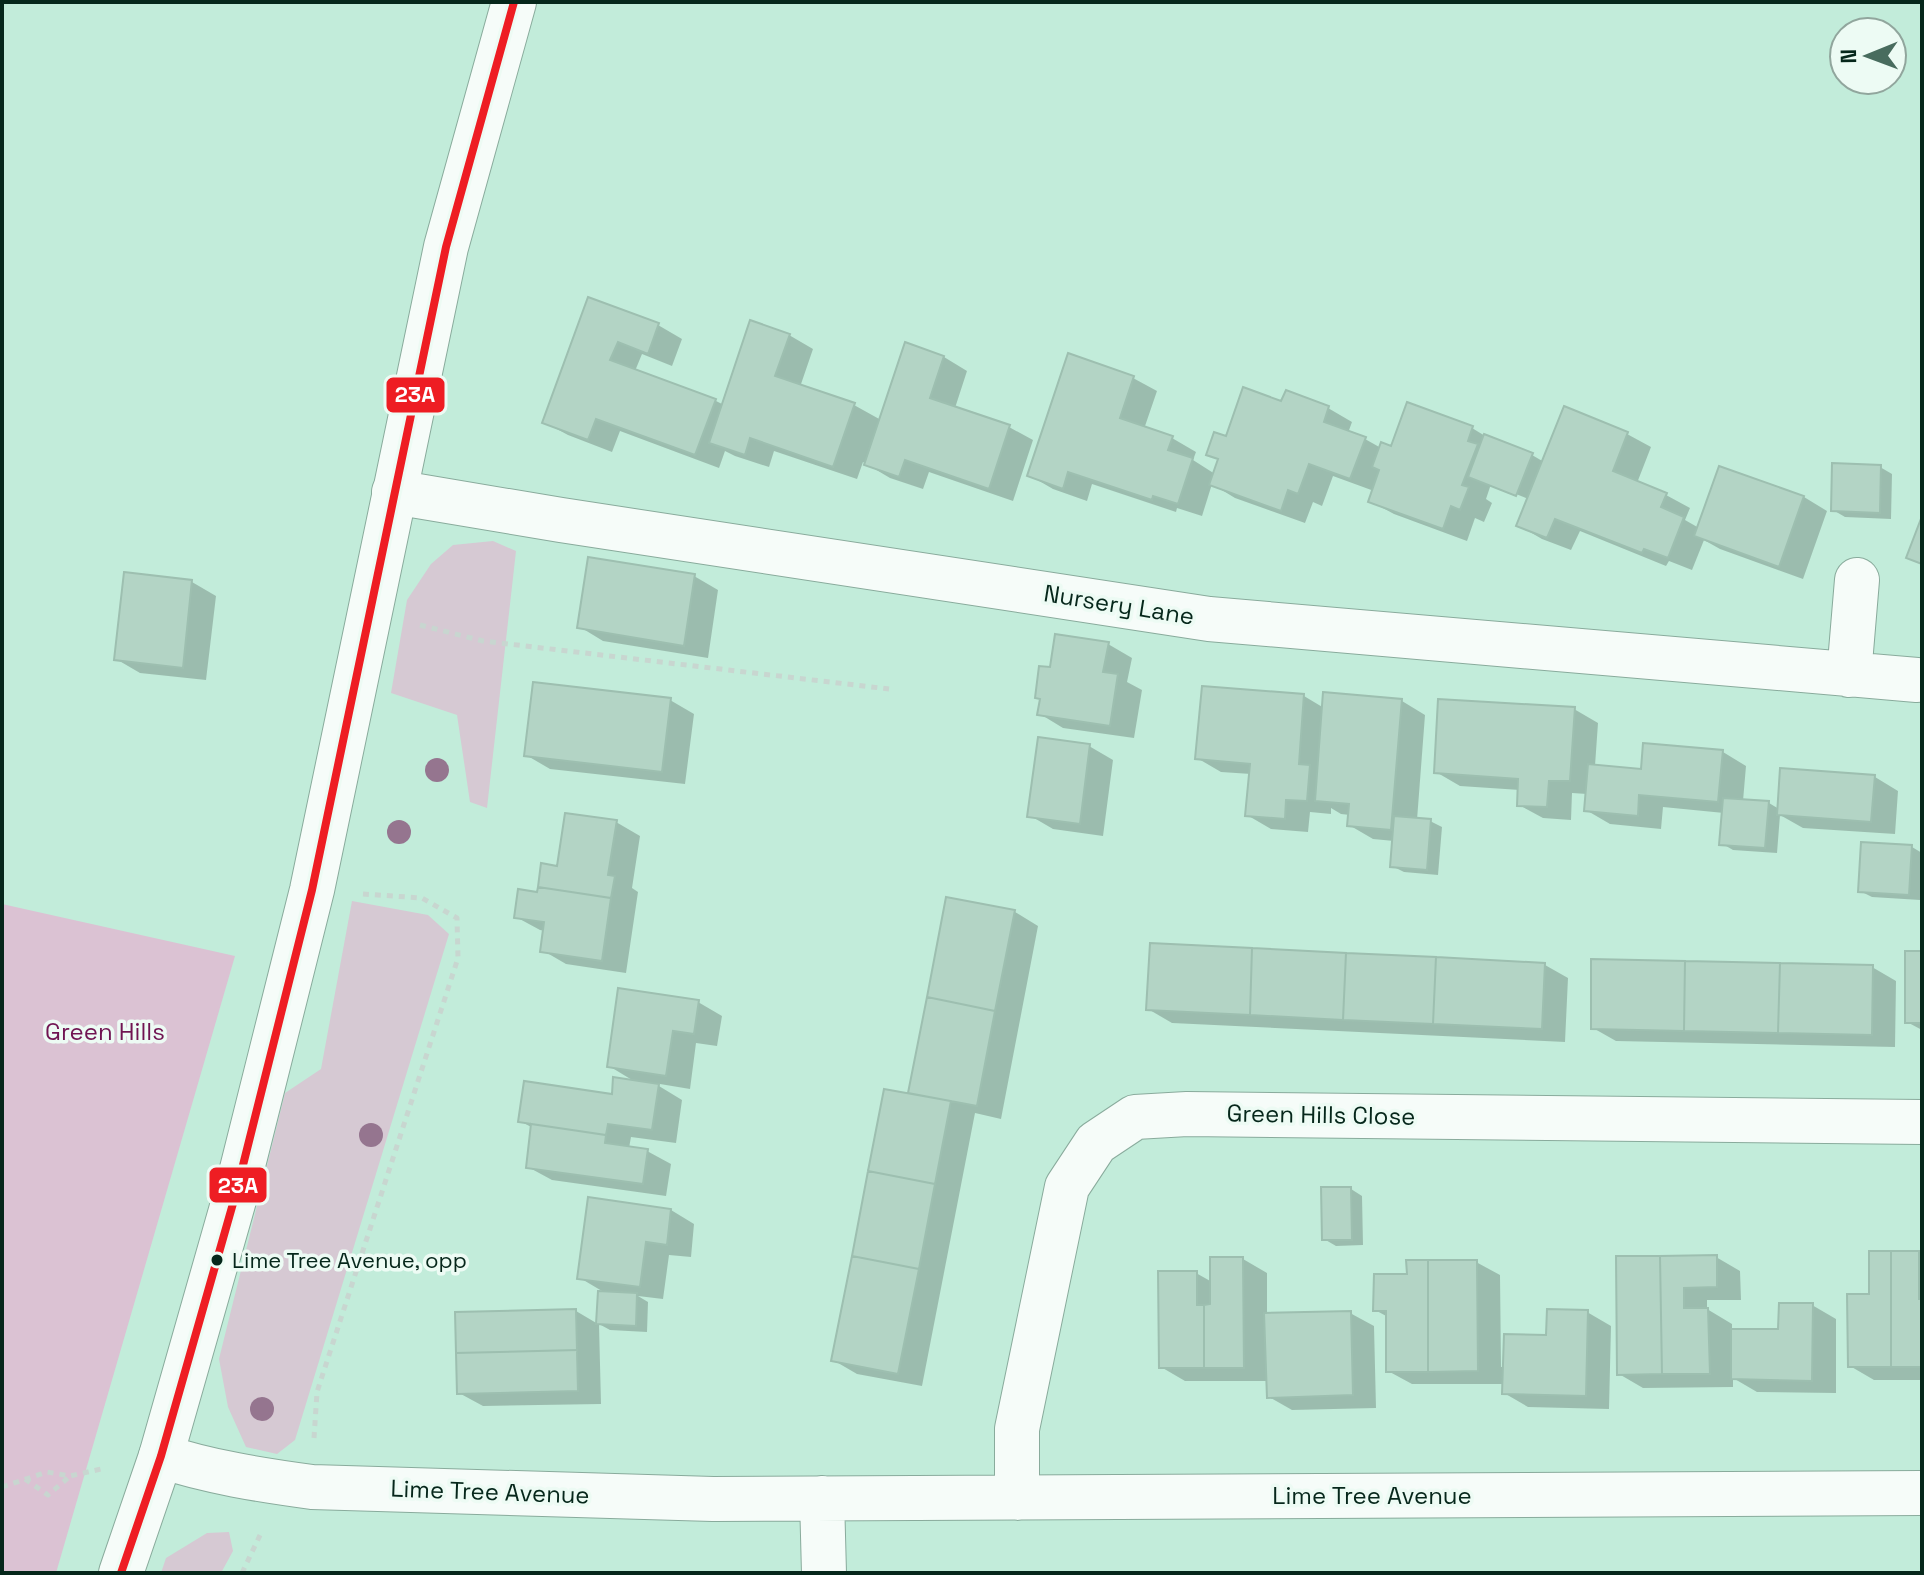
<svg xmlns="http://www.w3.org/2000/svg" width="1924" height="1575" font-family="'Space Grotesk',sans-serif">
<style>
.green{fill:#d6c9d3}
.forest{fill:#dbc2d3}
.shadow{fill:#0003}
.building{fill:#b3d4c5;stroke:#9dbfb0;stroke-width:2}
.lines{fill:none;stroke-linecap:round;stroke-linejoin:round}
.street-casing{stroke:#89ab9c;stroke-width:46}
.secondary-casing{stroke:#89ab9c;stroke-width:46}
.path{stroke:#c8d6d0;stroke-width:5;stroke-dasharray:6 6;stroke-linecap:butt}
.street{stroke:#f6fcf9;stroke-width:44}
.secondary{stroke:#f6fcf9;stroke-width:44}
.bus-1-casing{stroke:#edfbf4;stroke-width:14}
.bus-1{stroke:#ee1d23;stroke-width:8}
.tree{fill:#95758f}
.bus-dot{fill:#06271b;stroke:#edfbf4;stroke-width:3}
.labels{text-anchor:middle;stroke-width:7;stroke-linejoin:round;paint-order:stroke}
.bus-label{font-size:22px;fill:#06271b;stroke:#edfbf4;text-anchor:start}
.street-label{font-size:24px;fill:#06271b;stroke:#edfbf4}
.park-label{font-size:24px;fill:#701452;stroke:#edfbf4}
.line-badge{stroke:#edfbf4;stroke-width:3}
.badge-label{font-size:22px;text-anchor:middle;font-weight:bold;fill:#fff}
</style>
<rect width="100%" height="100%" fill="#c2ecda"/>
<path class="green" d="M493 541 516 551 487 808 470 802 457 715 391 693 407 600 431 564 453 545Z
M352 901 428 915 449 934 295 1440 277 1454 246 1447 228 1407 219 1359 285 1093 321 1069Z
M229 1532 233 1551 221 1573H161L166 1558 207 1533Z"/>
<path class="forest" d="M2 904 235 956 56 1573H2Z"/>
<path class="shadow" d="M589 300 658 325 682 339 672 366 642 354 635 371 716 401 724 405 789 335 813 349 800 387 854 405 881 420 906 344 944 357 967 371 955 408 1009 427 1033 440 1013 501 929 472 923 489 890 478 863 462 857 479 774 451 769 467 735 456 725 451 719 468 620 431 612 452 568 435 544 422Z
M1133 378 1157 391 1144 429 1172 438 1196 452 1193 460 1215 474 1220 461 1208 454 1228 439 1282 404 1287 393 1328 408 1352 422 1348 433 1365 439 1381 448H1392L1472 428 1490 439 1532 455 1544 462 1627 434 1651 447 1637 483 1666 495 1690 508 1685 520 1699 528 1720 468 1804 497 1827 511 1803 579 1720 549 1704 540 1692 570 1669 561 1666 566 1580 531 1571 550 1542 539 1518 525 1528 501 1526 500V498L1491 484 1486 499 1492 503 1484 522 1475 518 1467 541 1394 514 1370 501 1374 491 1333 476 1322 506 1313 502 1305 523 1235 498 1212 484 1202 516 1177 508 1176 512 1092 484 1087 501 1053 489 1029 475Z
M1880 467 1892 474 1891 519 1845 517 1833 510Z
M125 574 192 582 216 596 206 680 140 673 116 659Z
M694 576 718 590 708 658 603 641 580 627Z
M1108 644 1132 658 1127 682 1142 690 1134 738 1063 728 1040 714 1042 700 1051 670Z
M1304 696 1324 708 1402 701 1425 715 1417 820 1430 821 1442 827 1438 875 1404 872 1392 866 1394 841 1373 839 1349 825 1350 815 1341 814 1331 808V814L1310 812 1308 832 1271 829 1247 815 1251 774 1221 772 1197 758Z
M670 700 694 714 685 784 550 769 526 755Z
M1574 709 1598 723 1595 766 1642 771 1723 752 1746 766 1743 801 1769 803 1779 809 1875 777 1898 791 1895 834 1803 828 1780 815 1777 853 1733 850 1721 843 1724 813 1663 807 1661 829 1610 824 1586 810 1587 794 1572 793 1571 820 1543 818 1519 805 1520 790 1460 786 1436 772Z
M1089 746 1113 760 1103 836 1053 829 1029 815Z
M616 822 640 836 632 888 638 892 626 973 566 964 542 950 545 931 540 930 516 917 559 868Z
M1912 847 1922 853 1920 900 1872 897 1860 891Z
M948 899 1015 912 1038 926 1001 1119 975 1113 922 1386 857 1374 833 1360 910 1096Z
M1922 953V1030L1907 1022Z
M1545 965 1568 978 1565 1042 1172 1023 1148 1009Z
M1872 967 1896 981 1895 1047 1616 1041 1593 1028Z
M698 1002 722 1016 717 1046 696 1043 690 1089 654 1083 682 1100 676 1143 631 1137 629 1148 647 1151 671 1164 666 1196 552 1180 528 1167 533 1128 520 1121 614 1096 637 1083 609 1066Z
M1351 1189 1362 1196 1363 1245 1336 1246 1324 1239Z
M671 1210 694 1224 691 1257 669 1255 663 1299 638 1296 648 1302 647 1332 610 1330 599 1324 601 1404 483 1406 459 1393 576 1311 598 1324 600 1293 607 1294 580 1278Z
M1919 1253 1922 1255V1380H1874L1850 1366 1871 1295Z
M1716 1257 1740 1271 1741 1300H1707V1309L1732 1324V1331H1780L1812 1305 1836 1319V1393L1757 1392 1733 1378V1387L1643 1388 1619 1374 1618 1258Z
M1243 1259 1267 1273V1315L1350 1313 1374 1326 1376 1408 1292 1410 1269 1397 1268 1381H1185L1161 1367 1196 1273 1212 1282Z
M1476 1262 1500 1275 1501 1367H1505L1587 1312 1611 1326 1609 1409 1528 1407 1504 1393V1384H1412L1388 1371V1317L1375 1310 1409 1276Z"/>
<path class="building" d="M588 297 659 323 648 354 618 342 610 360 716 399 695 455 596 419 588 440 542 423Z
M750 320 790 334 775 376 855 403 833 467 750 438 745 455 709 443Z
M905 342 944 356 930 398 1010 425 989 489 905 460 899 477 864 465Z
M1068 353 1134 376 1120 418 1173 436 1168 450 1193 458 1178 504 1153 496 1152 500 1068 472 1063 489 1027 476Z
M1243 387 1281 401 1286 390 1329 406 1324 422 1366 437 1350 479 1309 464 1298 494 1288 490 1281 511 1209 485 1218 459 1206 455 1214 432 1226 436Z
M1407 402 1473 426 1468 441 1478 444 1462 485 1469 487 1460 510 1451 506 1443 529 1368 502 1379 470 1372 467 1381 442 1391 446Z
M1564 406 1628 432 1613 471 1667 493 1661 507 1684 517 1668 558 1644 549 1642 553 1555 519 1547 538 1516 526Z
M1484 434 1533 453 1516 496 1468 477Z
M1832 463 1881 465 1880 513 1831 511Z
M1719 466 1804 496 1779 567 1694 536Z
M1922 516V564L1906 558Z
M588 557 695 574 684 646 577 628Z
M124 572 192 580 183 668 114 660Z
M1055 634 1109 642 1103 672 1118 674 1110 726 1037 715 1040 699 1035 698 1039 666 1050 667Z
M533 682 671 698 662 772 524 756Z
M1202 686 1304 694 1299 764 1310 765 1307 801 1286 800 1285 819 1245 816 1250 764 1195 759Z
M1323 692 1402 699 1391 830 1347 826 1349 804 1315 801Z
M1438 699 1575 707 1570 781H1549L1547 807 1517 806 1518 779 1434 773Z
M1038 737 1090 744 1080 824 1027 817Z
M1643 743 1723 750 1718 802 1639 795 1638 816 1584 811 1588 764 1641 769Z
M1780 768 1875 775 1871 822 1777 815Z
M1723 798 1769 801 1765 848 1719 845Z
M565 813 617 820 608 875 615 876 611 898 538 887 541 863 557 866Z
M1394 816 1431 819 1427 870 1390 867Z
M1861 842 1912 845 1909 895 1858 892Z
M538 887 611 898 602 961 540 952 544 922 514 918 518 889 537 892Z
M946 897 1015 910 995 1011 927 997Z
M1150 943 1252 948 1250 1015 1146 1010Z
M1252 948 1346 953 1343 1020 1250 1015Z
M1905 951H1922V1023H1905Z
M1346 953 1436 957 1433 1024 1343 1020Z
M1436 957 1545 963 1542 1029 1433 1024Z
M1591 959 1685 961 1684 1031 1591 1029Z
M1685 961 1780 963 1778 1033 1684 1031Z
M1780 963 1873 965 1872 1035 1778 1033Z
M618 988 699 1000 694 1034 673 1031 666 1076 607 1067Z
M927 997 995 1011 977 1106 908 1093Z
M613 1077 659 1084 652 1130 608 1124 606 1135 518 1122 524 1081 612 1094Z
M884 1089 951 1101 935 1184 868 1171Z
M531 1124 606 1135 605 1143 648 1149 643 1184 526 1168Z
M868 1171 935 1184 919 1269 852 1256Z
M1321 1187H1351L1352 1240H1322Z
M588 1197 671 1209 667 1245 646 1242 640 1287 577 1279Z
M1869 1251H1891V1367H1848L1847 1294H1869Z
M1891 1251H1919V1299H1922V1367H1891Z
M1717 1255V1287L1684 1288V1308H1708L1710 1374H1662L1660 1256Z
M852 1256 919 1269 898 1374 831 1361Z
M1616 1256H1660L1662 1374 1617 1375Z
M1210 1257H1243L1244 1368H1204V1305L1210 1304Z
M1406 1260H1428V1372H1386V1311H1373L1374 1274H1407Z
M1428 1260H1477L1478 1371 1428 1372Z
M1158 1271H1197V1305H1204V1368H1159Z
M598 1291 637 1293 636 1326 596 1324Z
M1779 1303H1813L1812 1381 1731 1379V1329H1778Z
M576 1309 577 1350 456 1353 455 1312Z
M1547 1309 1588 1310 1586 1396 1502 1394 1504 1334 1546 1335Z
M1351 1311 1353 1395 1267 1398 1264 1313Z
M577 1350 578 1391 457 1394 456 1353Z"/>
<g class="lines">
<defs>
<path id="street" d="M394 492 561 520 1209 619 1917 680
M1849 675 1857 580
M161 1456C209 1472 261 1480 312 1487L713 1499 1922 1493
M822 1498 824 1573
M1017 1498V1429L1067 1187 1096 1143 1135 1117 1187 1114 1922 1122"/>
<path id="secondary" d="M121 1573 161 1456 236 1193 312 890 446 247 514 2"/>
</defs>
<use href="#street" class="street-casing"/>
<use href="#secondary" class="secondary-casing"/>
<path class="path" d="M420 625 483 641 889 689
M314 1438 317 1392 458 958 457 918 422 898 363 894
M25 1479 48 1495 69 1477
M2 1487 47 1472 70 1476 101 1469
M242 1573 262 1531"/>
<use href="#street" class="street"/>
<use href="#secondary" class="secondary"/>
<defs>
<path id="bus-1" d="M121 1573 161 1456 236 1193 312 890 446 247 514 2"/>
</defs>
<use href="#bus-1" class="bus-1-casing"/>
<use href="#bus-1" class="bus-1"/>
</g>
<g class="tree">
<circle cx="437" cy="770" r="12"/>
<circle cx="399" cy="832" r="12"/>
<circle cx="371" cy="1135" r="12"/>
<circle cx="262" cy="1409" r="12"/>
</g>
<circle class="bus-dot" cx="217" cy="1260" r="7"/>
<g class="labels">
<g class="bus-label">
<text x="232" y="1268">Lime Tree Avenue, opp</text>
</g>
<g class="street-label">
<text transform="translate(1119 605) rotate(9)" y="8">Nursery Lane</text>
<text transform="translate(1321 1115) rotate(1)" y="8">Green Hills Close</text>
<text transform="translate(490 1492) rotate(2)" y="8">Lime Tree Avenue</text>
<text x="1372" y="1504">Lime Tree Avenue</text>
</g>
<g class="park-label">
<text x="105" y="1040">Green Hills</text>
</g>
</g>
<g class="line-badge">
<rect x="385" y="376" width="61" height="38" rx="8" fill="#ee1d23"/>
<rect x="208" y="1166" width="60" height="38" rx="8" fill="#ee1d23"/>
</g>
<g class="badge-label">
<text x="415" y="402">23A</text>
<text x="238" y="1193">23A</text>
</g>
<rect width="1924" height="1575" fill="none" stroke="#06271b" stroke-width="8"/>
<g transform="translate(1868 56) rotate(269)"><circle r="38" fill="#edfbf4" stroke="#91a69d" stroke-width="2"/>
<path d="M0-6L14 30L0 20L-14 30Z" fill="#486c5e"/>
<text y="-12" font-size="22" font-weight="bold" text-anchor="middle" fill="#06271b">N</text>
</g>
</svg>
